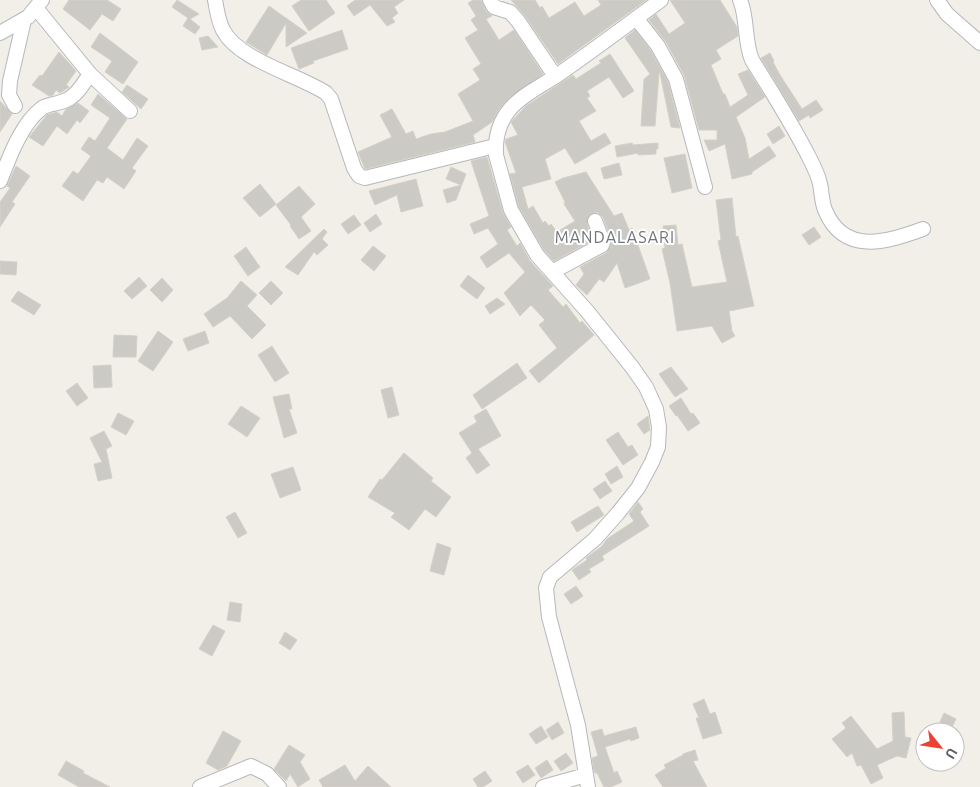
<svg xmlns="http://www.w3.org/2000/svg" width="980" height="787" font-family="Ubuntu,sans-serif">
<style>
.building{fill:#cccac5;stroke:#d6d1c6}
.lines{fill:none;stroke-linecap:round;stroke-linejoin:round}
.minor-casing{stroke:#b5b8bc;stroke-width:16}
.minor{stroke:#fff;stroke-width:14}
.labels{text-anchor:middle;stroke-width:4;stroke-linejoin:round;paint-order:stroke}
.quarter-label{font-size:16px;letter-spacing:1px;fill:#70757a;stroke:#fff}
</style>
<rect width="100%" height="100%" fill="#f1efe8"/>
<path class="building" d="M69 0H107L121 9 113 21 102 14 90 30 63 9Z
M177 0 199 14 190 19 200 27 195 34 183 26 188 18 172 7Z
M301 0H326L335 13 309 31 292 6Z
M355 0H404L394 7 398 13 392 18 395 22 387 26 370 5 354 16 347 6Z
M473 0H481L486 11 492 16 486 19 499 40 514 30 543 74 509 98 499 109 492 122 473 135 475 142 365 169 358 152 392 137 380 115 392 109 406 134 413 131 416 139 431 134 445 132 473 121 458 94 480 80 473 69 481 64 465 38 478 30 471 20 476 16 468 3Z
M511 0H535L540 8 542 6 549 18 575 2 584 16 601 5 598 0H646L558 64 525 16Z
M670 0H720L737 27 738 36 716 50 721 59 711 65 723 94H725L730 107 748 95 738 74 748 70 765 97 736 117 745 138 749 159 769 146 776 156 752 172V174L732 179 725 144 709 151 704 140H717V130H699L684 75 666 42 649 20 656 14 669 34 685 23Z
M269 6 307 33 286 47V23L267 55 246 42Z
M342 30 348 49 313 61 314 63 299 69 291 48Z
M635 30 651 51 668 82 680 128 671 127 660 73H659L655 126H641L644 79 650 74 625 38Z
M100 33 138 62 123 84 105 72 112 61 91 47Z
M208 36 218 47 202 50 199 38Z
M59 52 76 71 66 85 69 87 60 93 56 90 53 95 49 96 32 85 40 75 42 76Z
M770 53 774 61 773 62 780 75 802 109 816 100 823 110 810 118 809 115 799 121 761 58Z
M610 54 634 91 623 98 609 77 587 91 590 96 587 98 596 111 579 121 591 141 605 133 611 143 575 164 565 148 545 159 551 179 522 187 528 209 533 206 543 223 545 221 549 226 551 224 557 232 575 221 564 204 565 202 555 182 563 178 586 172 614 216 622 213 629 230 632 228 650 279 625 288 617 263 604 282 599 279 587 295 576 285 584 274 580 267 606 253 611 245V239L603 217 597 212 589 215 587 224 593 240 554 261 544 250 519 207 510 174 516 173 505 142 506 139 518 135 511 122 526 106 573 75 576 79 601 63 599 61Z
M127 85 148 99 141 109 122 92Z
M98 94 127 119 107 148 123 160 137 138 148 146 132 168 136 171 124 189 107 177 103 183 97 180 83 201 62 186 73 171 78 174 91 156 81 149 89 137 95 141 110 118 91 105Z
M0 101 12 114 0 132Z
M78 103 89 111 80 123 77 120 67 134 57 126 43 146 29 137 47 115 57 112 62 116 66 109Z
M779 126 785 136 773 144 767 134Z
M632 143 633 145 658 143V149H656V154L638 155V153L617 157 615 146Z
M685 154 692 188 672 193 664 158Z
M487 157 503 213 511 227 507 230 517 246 520 243 530 261 553 286 548 290 563 307 566 304 580 323 582 321 594 335 539 383 529 371 557 348 539 325 545 320 531 305 520 316 504 293 525 272 509 253 487 268 480 257 498 244 488 228 474 234 470 224 489 216 471 161Z
M619 163 622 175 604 179 601 168Z
M16 166 30 176 12 202 15 204 0 227V202L10 188 7 186Z
M451 167 466 174 456 200 447 203 443 190 461 185 446 179Z
M416 179 423 206 401 212 397 195 375 205 369 191Z
M260 184 276 204 260 217 243 198Z
M299 186 315 204 301 217 311 231 299 239 290 226 291 225 276 205Z
M732 198 736 237 738 236 754 306 729 311 732 331 735 336 722 343 712 326 677 331 670 283 662 249 665 248 663 226 676 225 678 245 682 244 692 287 727 282 718 241 721 240 716 200Z
M376 214 382 224 370 232 364 223Z
M354 215 361 225 348 234 341 224Z
M814 227 821 237 809 245 802 235Z
M324 229 327 232 322 239 328 245 317 255 314 252 298 275 285 267Z
M373 246 386 256 374 271 361 260Z
M246 247 260 267 248 276 234 256Z
M0 261 17 262 16 275 0 274Z
M468 275 485 288 477 299 460 286Z
M139 277 147 286 132 299 124 291Z
M162 278 173 290 162 302 150 290Z
M241 281 257 295 247 306 266 325 252 339 230 316 213 327 204 314 227 298Z
M271 281 283 293 271 305 259 293Z
M18 291 41 305 34 315 11 301Z
M497 298 505 304 490 314 485 306Z
M158 331 173 342 153 371 138 361Z
M205 331 209 343 188 351 183 339Z
M114 335 137 336 136 357H113Z
M272 346 289 373 275 382 258 355Z
M517 363 527 378 482 409 473 395Z
M111 365 112 387 94 388 93 366Z
M671 367 688 389 675 397 659 374Z
M77 383 88 398 77 406 66 391Z
M392 387 399 415 388 418 381 390Z
M289 394 292 409H289L297 433 284 438 273 397Z
M681 398 691 414 693 413 700 423 688 431 677 415 676 416 669 406Z
M241 406 260 418 247 437 228 424Z
M486 409 501 436 478 449 490 465 477 474 466 458 472 453 459 433 477 422 474 416Z
M118 413 134 421 126 435 111 427Z
M648 416 650 430 644 434 637 424Z
M104 431 112 446 106 449 112 478 98 481 94 464 102 462 90 438Z
M618 432 628 447 632 445 638 455 623 465 606 440Z
M404 453 433 478 431 481 451 497 436 517 425 509 409 530 391 517 395 513 368 497 380 479 382 480Z
M617 466 623 477 611 484 605 474Z
M293 467 301 490 280 498 271 474Z
M605 481 612 491 600 499 593 489Z
M638 502 643 509 640 512 649 526 602 556 604 560 589 569 591 572 579 580 572 570 587 560 586 558 602 546 607 539 634 521 629 514Z
M598 506 604 515 577 532 571 522Z
M235 512 247 533 238 538 226 517Z
M437 543 451 548 444 575 430 571Z
M576 586 583 596 571 604 564 594Z
M230 602 242 604 240 622 227 620Z
M213 625 225 631 212 656 199 649Z
M285 632 297 640 290 650 279 643Z
M704 699 710 714 715 712 722 733 703 739 696 718H699L693 704Z
M904 712 905 737 911 738 906 758 897 756 877 765 883 778 871 784 861 765 857 766 852 753 847 757 832 739 846 728 842 723 851 716 877 749 893 741 892 713Z
M944 713 956 719 951 729 939 724Z
M558 722 564 733 552 740 546 730Z
M541 726 548 737 536 744 529 734Z
M636 727 639 738 631 741 630 739 605 747 614 773 617 771 622 782 611 787H604L597 773H595L594 770 592 758 598 756 591 732 602 729 604 736Z
M223 731 241 741 227 766 218 770 206 763Z
M289 745 305 755 300 762 310 779 298 787 290 774 286 781 274 769Z
M695 750 698 760 693 761 707 787H663L655 775 666 768 664 765 683 755V754Z
M566 753 573 763 561 771 554 761Z
M547 760 553 770 541 778 535 768Z
M66 761 84 771 83 773 110 787H79L58 775Z
M345 765 355 781 368 766 391 787H323L319 780Z
M528 765 535 775 523 783 516 772Z
M485 771 492 781 483 787H478L473 779Z"/>
<g class="lines">
<defs>
<path id="minor" d="M215 0C217 10 218 21 223 30 238 60 299 75 326 93L331 99 354 168 359 176 365 178 495 146
M490 0 494 7 510 12 518 21 555 76
M740 0C748 19 744 41 752 60 772 92 793 125 810 159 813 165 817 173 819 180 822 189 821 200 825 210 844 256 887 242 923 229
M937 0 947 14 980 43
M36 8 90 74 130 111
M636 18 658 46 676 79 705 187
M0 33 28 17 42 0
M15 106 9 95 10 81 24 20
M0 181C9 158 21 124 42 108 48 104 57 104 64 101 76 97 83 84 90 74
M552 272 602 245 603 242 595 221
M200 787 251 766 267 774 279 787
M543 787 586 775
M588 787 578 725 549 617 546 588 550 577 595 539 618 513 638 488 652 462 658 447 659 427 656 409 646 387 632 367 587 311 537 255 511 210 496 155C495 138 499 122 510 109 523 94 543 85 559 74 594 50 628 24 661 0"/>
</defs>
<use href="#minor" class="minor-casing"/>
<use href="#minor" class="minor"/>
</g>
<g class="labels">
<g class="quarter-label">
<text x="615" y="243">MANDALASARI</text>
</g>
</g>
<g transform="translate(940 747) rotate(120)"><circle r="24" fill="#ffffff" stroke="#bfc1c3"/>
<path d="M0-4L9 19L0 12L-9 19Z" fill="#ea4335"/>
<text y="-8" font-size="14" font-weight="bold" text-anchor="middle" fill="#5f6368">U</text>
</g>
</svg>
